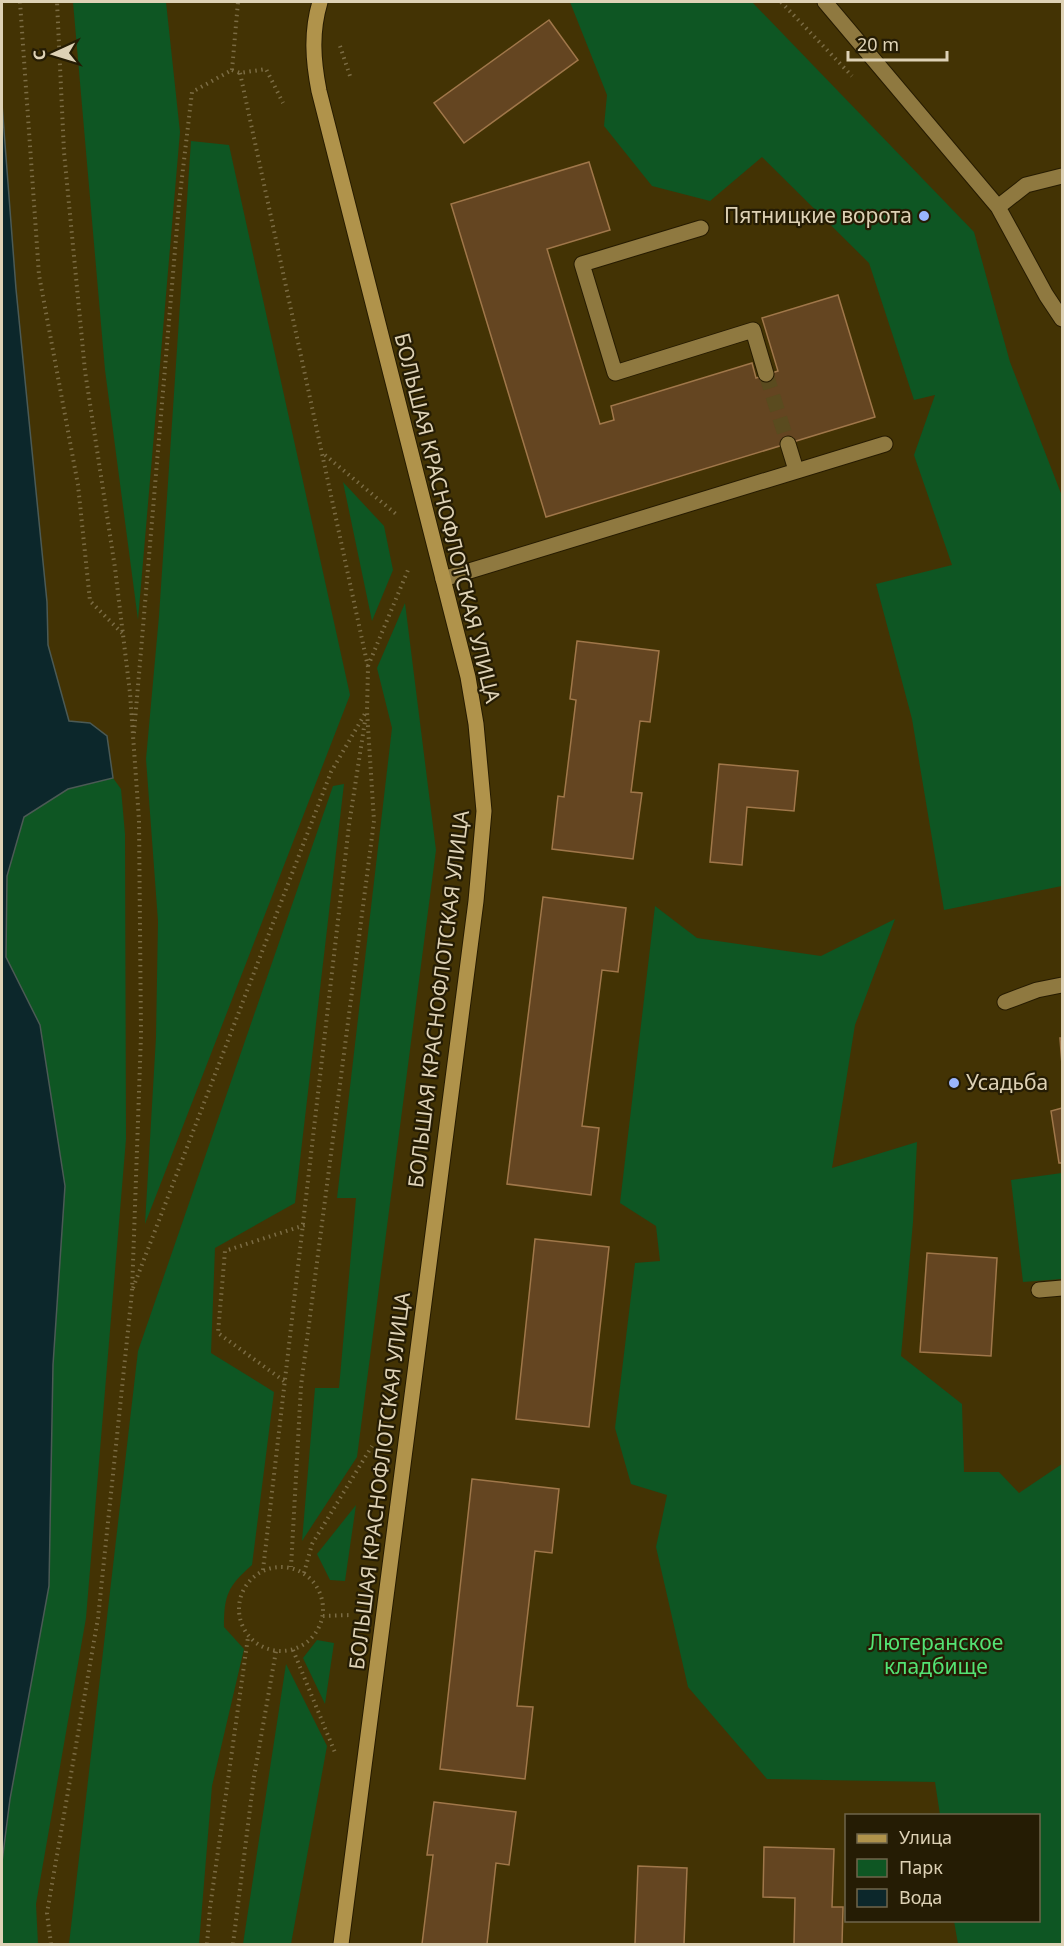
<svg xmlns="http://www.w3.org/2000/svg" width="1064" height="1946" font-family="'Noto Sans',sans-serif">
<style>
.green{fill:#0e5623}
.water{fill:#0c272b;stroke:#4b5a55;stroke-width:1.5}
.building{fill:#644521;stroke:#a0774a;stroke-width:1.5}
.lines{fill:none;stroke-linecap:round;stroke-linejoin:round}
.minor-tunnel{stroke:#5a4b1f;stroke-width:15;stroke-dasharray:15 8;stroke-linecap:butt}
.minor-casing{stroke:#261b00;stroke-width:17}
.major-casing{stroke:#261b00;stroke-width:17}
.path{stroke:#7b6c44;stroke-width:4;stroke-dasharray:1.5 4.5;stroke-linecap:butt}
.minor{stroke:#8f7940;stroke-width:15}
.major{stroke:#b0934b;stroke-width:15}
.poi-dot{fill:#9ab5fd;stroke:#251c04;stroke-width:2}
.labels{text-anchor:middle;stroke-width:4.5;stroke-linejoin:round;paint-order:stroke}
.poi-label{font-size:21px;fill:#ded2b6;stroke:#251c04;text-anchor:end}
.street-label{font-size:21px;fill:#ded2b6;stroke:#251c04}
.park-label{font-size:21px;fill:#53e374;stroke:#251c04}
</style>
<rect width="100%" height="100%" fill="#433304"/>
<path class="green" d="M73 2H166L180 132 138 620 105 370Z
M570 2H752L974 232 1010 362 1062 496V886L944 910 912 719 876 584 952 565 914 455 935 395 914 400 869 263 762 157 710 201 652 186 604 126 607 95Z
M191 141 229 145 350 695 145 1224 156 1037 158 921 146 759 159 616Z
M343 482 384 526 393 570 372 621Z
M405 603 436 850 357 1457 302 1541 315 1388H339L356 1198H337L392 728 377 668Z
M113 778 121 789 125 834 126 1139 86 1618 36 1904 38 1944H2V1862L10 1799 49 1586 53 1365 65 1186 40 1025 6 957 7 876 24 817 69 789Z
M344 784 295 1203 215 1248 211 1353 274 1392 252 1565C228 1586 224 1595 224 1627L244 1649 212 1786 199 1944H69L138 1351 333 786Z
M655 906 697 938 821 956 895 919 855 1025 832 1168 917 1142 913 1222 901 1356 962 1404 964 1472H999L1019 1493 1062 1464V1944H958L954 1921 1038 1920V1816L940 1815 935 1782 767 1779 688 1687 656 1547 667 1495 631 1484 615 1428 635 1263 660 1261 656 1226 620 1203Z
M1062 1173V1279L1023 1282 1011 1180Z
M356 1505 345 1581 330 1580 317 1554Z
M317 1640 334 1643 325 1704 303 1658Z
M286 1664 327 1746 291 1944H243Z"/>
<path class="water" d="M2 104 16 289 47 602 48 645 69 721 90 723 107 736 113 778 68 789 24 817 7 876 6 957 40 1025 65 1186 53 1365 49 1586 10 1799 2 1862Z"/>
<path class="building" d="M549 20 578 60 464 143 434 103Z
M589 162 610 230 547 249 600 424 614 420 611 406 752 363 756 378 778 371 762 318 838 295 875 417 546 517 451 204Z
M577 641 659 651 650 722 640 721 631 792 642 793 633 859 552 849 558 796 564 797 576 700 570 699Z
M719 764 798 771 794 811 747 807 742 865 710 862Z
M543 897 626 908 618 972 602 970 582 1126 599 1128 591 1195 507 1184Z
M1060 1038H1062V1065Z
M1062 1108V1163H1059L1051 1111Z
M535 1239 609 1247 589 1427 516 1419Z
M927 1253 997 1258 991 1356 920 1352Z
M472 1479 559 1489 552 1553 535 1551 517 1706 533 1707 525 1779 440 1769Z
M434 1802 516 1812 509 1865 496 1863 487 1944H422L433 1855H427Z
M764 1847 834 1849 832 1907H843L842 1944H794L795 1898 763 1897Z
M638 1866 687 1868 684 1944H635Z"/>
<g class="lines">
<path class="minor-tunnel" d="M766 374 788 444"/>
<defs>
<path id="minor" d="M825 2 998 207 1046 295 1062 319
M998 207 1026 185 1062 176
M701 228 582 264 615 373 753 330 766 374
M788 444 796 470
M443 579 885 444
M1005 1002 1037 990 1062 985
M1039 1290 1062 1288"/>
<path id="major" d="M320 2C311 32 313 60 319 91L468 677 476 724 484 811 476 901 341 1944"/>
</defs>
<use href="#minor" class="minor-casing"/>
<use href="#major" class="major-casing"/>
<path class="path" d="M20 2 39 275 78 485 90 601 122 633
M781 2 852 76
M340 46 351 79
M232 70 240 73 266 69 283 103
M232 70 238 2
M240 73 368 667 367 711 374 821 301 1386 291 1567
M325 455 396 514
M368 666 408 570
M134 733 179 203 192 92 232 70
M133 1288 331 772 366 712
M284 1381 218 1333 225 1251 305 1225
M239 1609a42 42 0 1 1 84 0a42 42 0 1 1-84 0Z
M263 1570 349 825 365 721
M304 1573 312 1544 372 1446
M323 1616 351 1615
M293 1650 336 1755
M51 1944 47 1913 98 1618 132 1292 141 1035 139 820 130 693 115 568 85 371 64 152 57 2
M207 1944 210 1908 248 1637
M233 1944 254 1777 276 1651"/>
<use href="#minor" class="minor"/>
<use href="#major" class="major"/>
</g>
<g class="poi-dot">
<circle cx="924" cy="216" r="6"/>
<circle cx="954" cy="1083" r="6"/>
</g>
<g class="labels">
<g class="poi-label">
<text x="912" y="223">Пятницкие ворота</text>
<text x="966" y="1090" text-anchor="start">Усадьба</text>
</g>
<g class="street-label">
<text transform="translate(447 518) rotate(76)" y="7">БОЛЬШАЯ КРАСНОФЛОТСКАЯ УЛИЦА</text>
<text transform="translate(439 999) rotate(-83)" y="7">БОЛЬШАЯ КРАСНОФЛОТСКАЯ УЛИЦА</text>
<text transform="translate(380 1481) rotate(-83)" y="7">БОЛЬШАЯ КРАСНОФЛОТСКАЯ УЛИЦА</text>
</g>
<g class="park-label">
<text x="936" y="1650">Лютеранское<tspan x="936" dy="24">кладбище</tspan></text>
</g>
</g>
<rect width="1064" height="1946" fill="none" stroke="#ded2b6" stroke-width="6"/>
<rect x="845" y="1814" width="195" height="108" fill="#251c04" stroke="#6f654b" stroke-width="1.5"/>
<rect x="857" y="1834" width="30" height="9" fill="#b0934b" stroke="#6f654b" stroke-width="1.5"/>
<text x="899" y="1844" font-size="18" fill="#ded2b6">Улица</text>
<rect x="857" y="1859" width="30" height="18" fill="#0e5623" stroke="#6f654b" stroke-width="1.5"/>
<text x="899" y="1874" font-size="18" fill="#ded2b6">Парк</text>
<rect x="857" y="1889" width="30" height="18" fill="#0c272b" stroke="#6f654b" stroke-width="1.5"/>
<text x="899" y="1904" font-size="18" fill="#ded2b6">Вода</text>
<g transform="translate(54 54) rotate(266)" stroke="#251c04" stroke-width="4.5" paint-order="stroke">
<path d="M0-4.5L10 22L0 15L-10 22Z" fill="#ded2b6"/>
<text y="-9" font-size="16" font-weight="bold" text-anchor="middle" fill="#ded2b6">С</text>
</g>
<path d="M848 51v9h99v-9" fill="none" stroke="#ded2b6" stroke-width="3"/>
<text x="857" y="51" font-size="18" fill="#ded2b6" stroke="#251c04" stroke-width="4.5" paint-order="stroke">20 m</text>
</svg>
